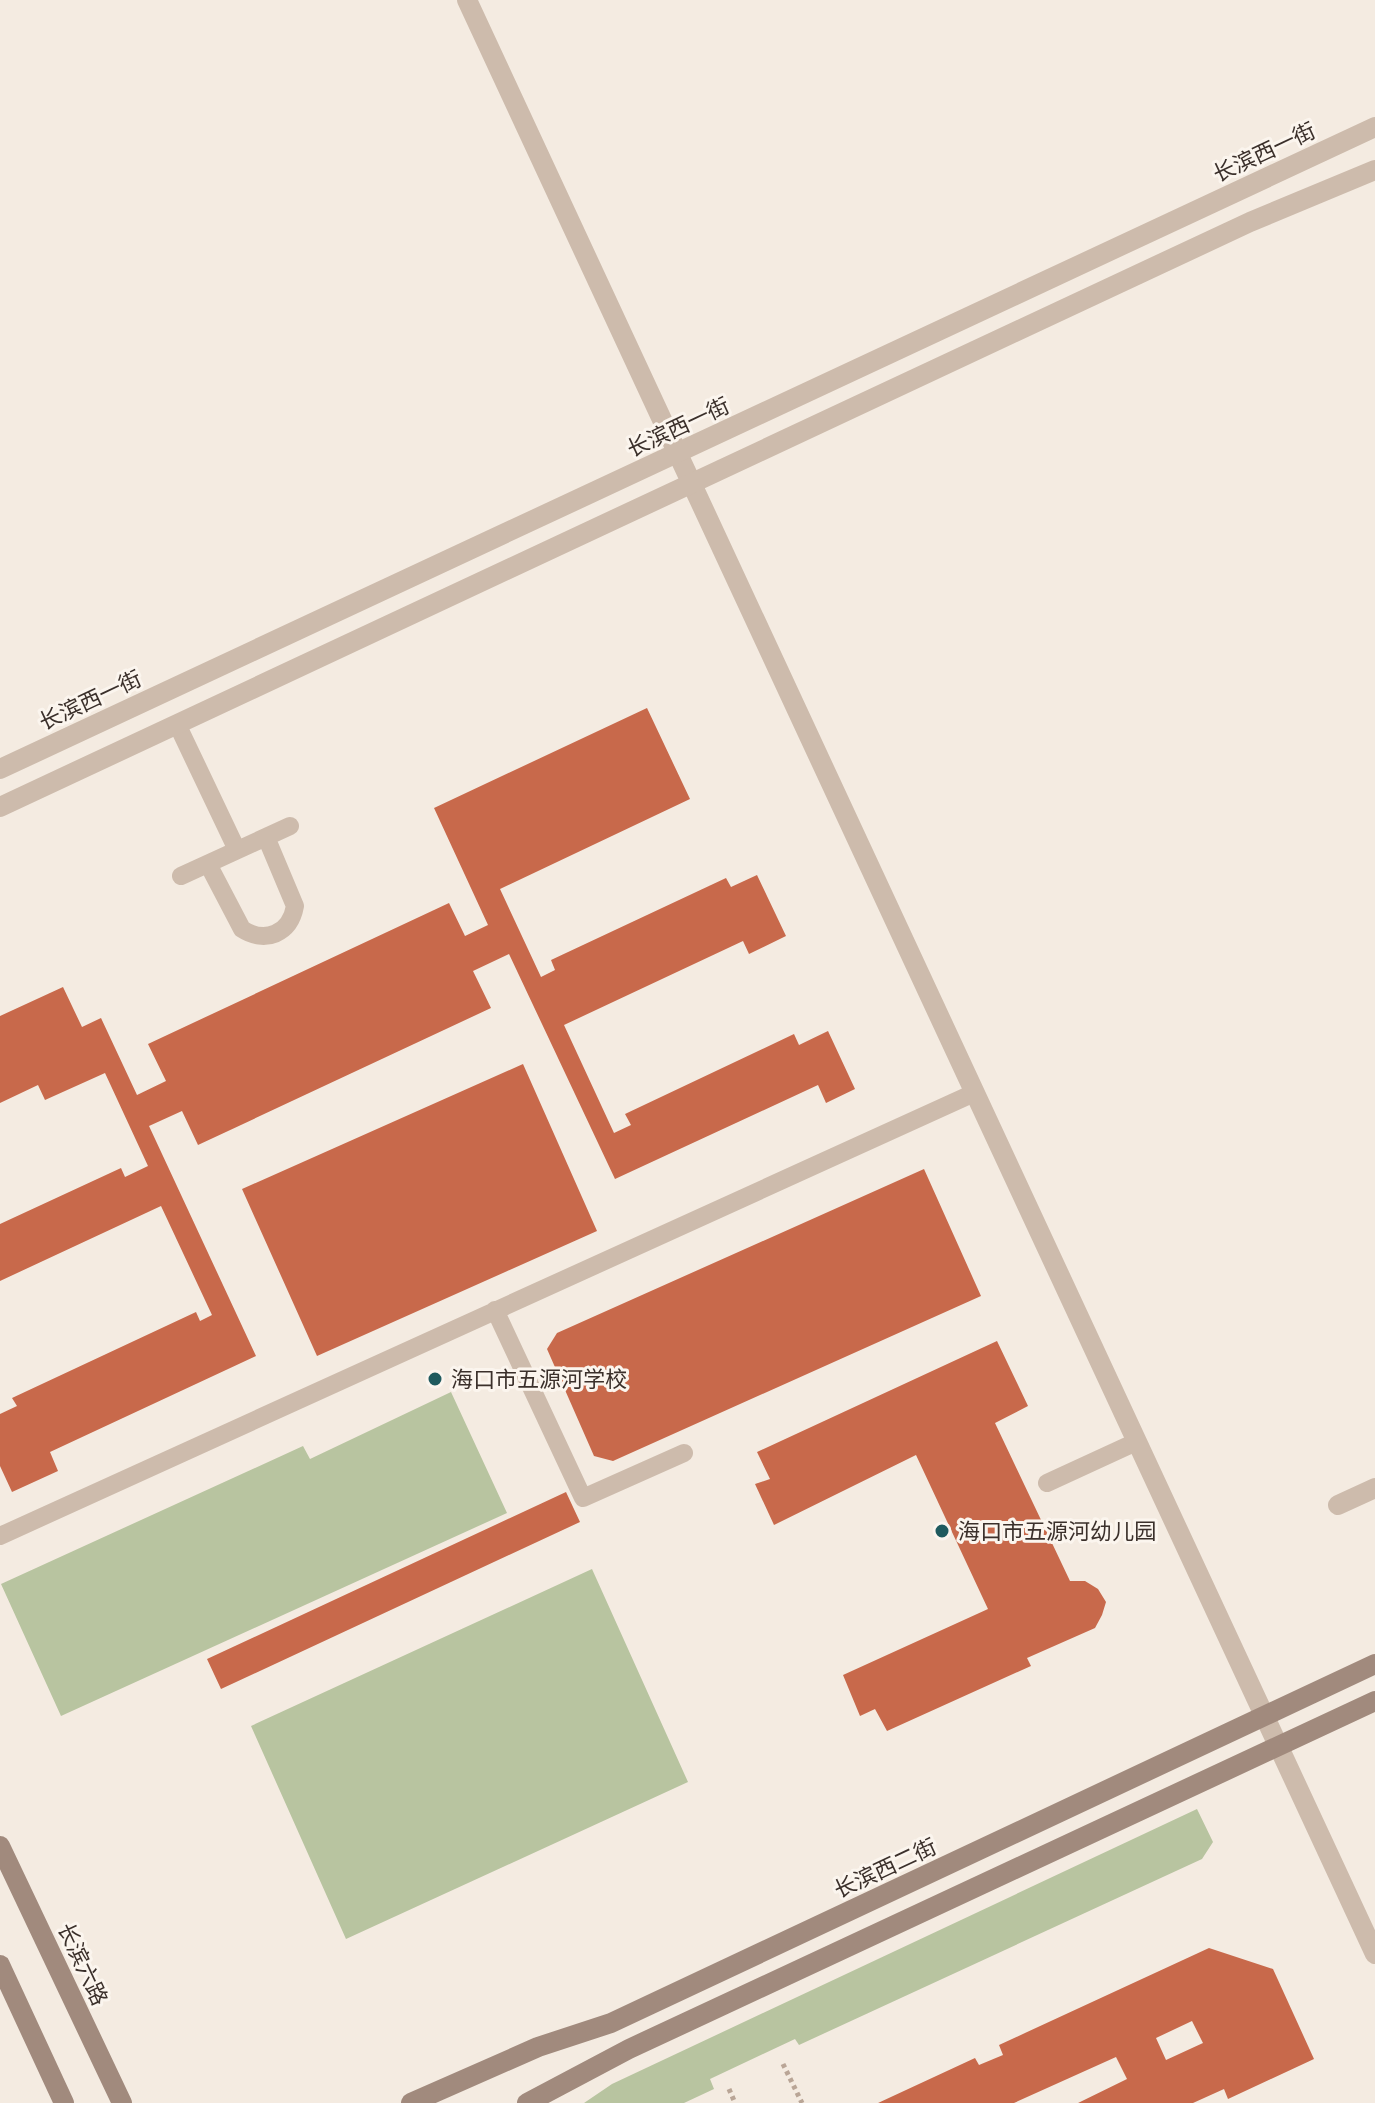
<svg xmlns="http://www.w3.org/2000/svg" width="1375" height="2103" font-family="Ubuntu,'Noto Sans SC',sans-serif">
<style>
.green{fill:#b8c4a0}
.building{fill:#c8694b;fill-rule:evenodd}
.lines{fill:none;stroke-linecap:round;stroke-linejoin:round}
.path{stroke:#b9a596;stroke-width:5;stroke-dasharray:4 4;stroke-linecap:butt}
.service{stroke:#cdbbac;stroke-width:18}
.minor{stroke:#cdbbac;stroke-width:20}
.tertiary{stroke:#cdbbac;stroke-width:20}
.secondary{stroke:#a18a7d;stroke-width:20}
.poi-dot{fill:#1f5a5e;stroke:#fbf5ee;stroke-width:3}
.labels{text-anchor:middle;stroke-width:6;stroke-linejoin:round;paint-order:stroke}
.street-label{font-size:22px;fill:#3b302b;stroke:#fbf5ee}
.poi-label{font-size:22px;fill:#3b302b;stroke:#fbf5ee;text-anchor:start}
</style>
<rect width="100%" height="100%" fill="#f4ebe1"/>
<path class="green" d="M451 1392 507 1513 61 1716 1 1584 303 1446 310 1459Z
M592 1569 688 1782 346 1939 251 1726Z
M1197 1809 1213 1842 1202 1859 799 2045 795 2039 710 2079 714 2089 684 2103H584L612 2084Z"/>
<path class="building" d="M647 708 690 799 500 889 541 977 555 970 551 960 726 878 731 887 757 875 786 936 749 954 743 941 564 1025 614 1133 631 1125 625 1114 794 1034 799 1045 828 1031 855 1089 826 1103 818 1085 615 1179 509 954 473 971 491 1008 198 1145 182 1111 149 1126 256 1356 50 1452 58 1471 12 1492 0 1466V1414L17 1406 12 1398 196 1312 200 1321 212 1315 161 1206 0 1281V1224L121 1168 125 1177 148 1166 105 1073 45 1100 38 1085 0 1103V1016L63 987 82 1027 101 1018 137 1095 166 1081 148 1044 449 903 465 936 488 925 434 808Z
M523 1064 597 1231 317 1356 242 1189Z
M924 1169 981 1296 613 1461 594 1456 547 1349 557 1333Z
M997 1341 1028 1406 995 1423 1070 1581H1085L1098 1589 1106 1602 1102 1615 1095 1628 1027 1658 1031 1666 887 1731 875 1709 860 1716 843 1675 988 1609 916 1455 774 1525 755 1484 770 1479 757 1452Z
M566 1492 580 1522 221 1689 207 1659Z
M1209 1948 1273 1969 1314 2059 1228 2099 1224 2089 1193 2103H1078L1127 2079 1116 2057 1014 2103H878L975 2058 979 2065 1003 2055 999 2045ZM1192 2021 1203 2043 1166 2060 1156 2038Z"/>
<g class="lines">
<path class="path" d="M783 2064 802 2103
M729 2089 735 2103"/>
<path class="service" d="M178 726 237 850
M208 864 242 929C265 944 290 934 295 906L266 837
M181 876 290 826
M495 1310 583 1498 684 1453
M1047 1483 1136 1442
M0 1536 974 1093"/>
<path class="minor" d="M467 0 1375 1954
M1338 1505 1375 1488"/>
<path class="tertiary" d="M0 769 1375 127
M0 807 1250 222 1375 170"/>
<path class="secondary" d="M0 1846 122 2103
M0 1965 64 2103
M411 2103 538 2047 611 2023 1375 1664
M527 2103 629 2049 1375 1701"/>
</g>
<g class="poi-dot">
<circle cx="435" cy="1379" r="8"/>
<circle cx="942" cy="1531" r="8"/>
</g>
<g class="labels">
<g class="street-label">
<text transform="translate(1264 152) rotate(-25)" y="8">长滨西一街</text>
<text transform="translate(678 427) rotate(-25)" y="8">长滨西一街</text>
<text transform="translate(90 700) rotate(-25)" y="8">长滨西一街</text>
<text transform="translate(885 1868) rotate(-25)" y="8">长滨西二街</text>
<text transform="translate(83 1964) rotate(65)" y="8">长滨六路</text>
</g>
<g class="poi-label">
<text x="451" y="1387">海口市五源河学校</text>
<text x="958" y="1539">海口市五源河幼儿园</text>
</g>
</g>
</svg>
